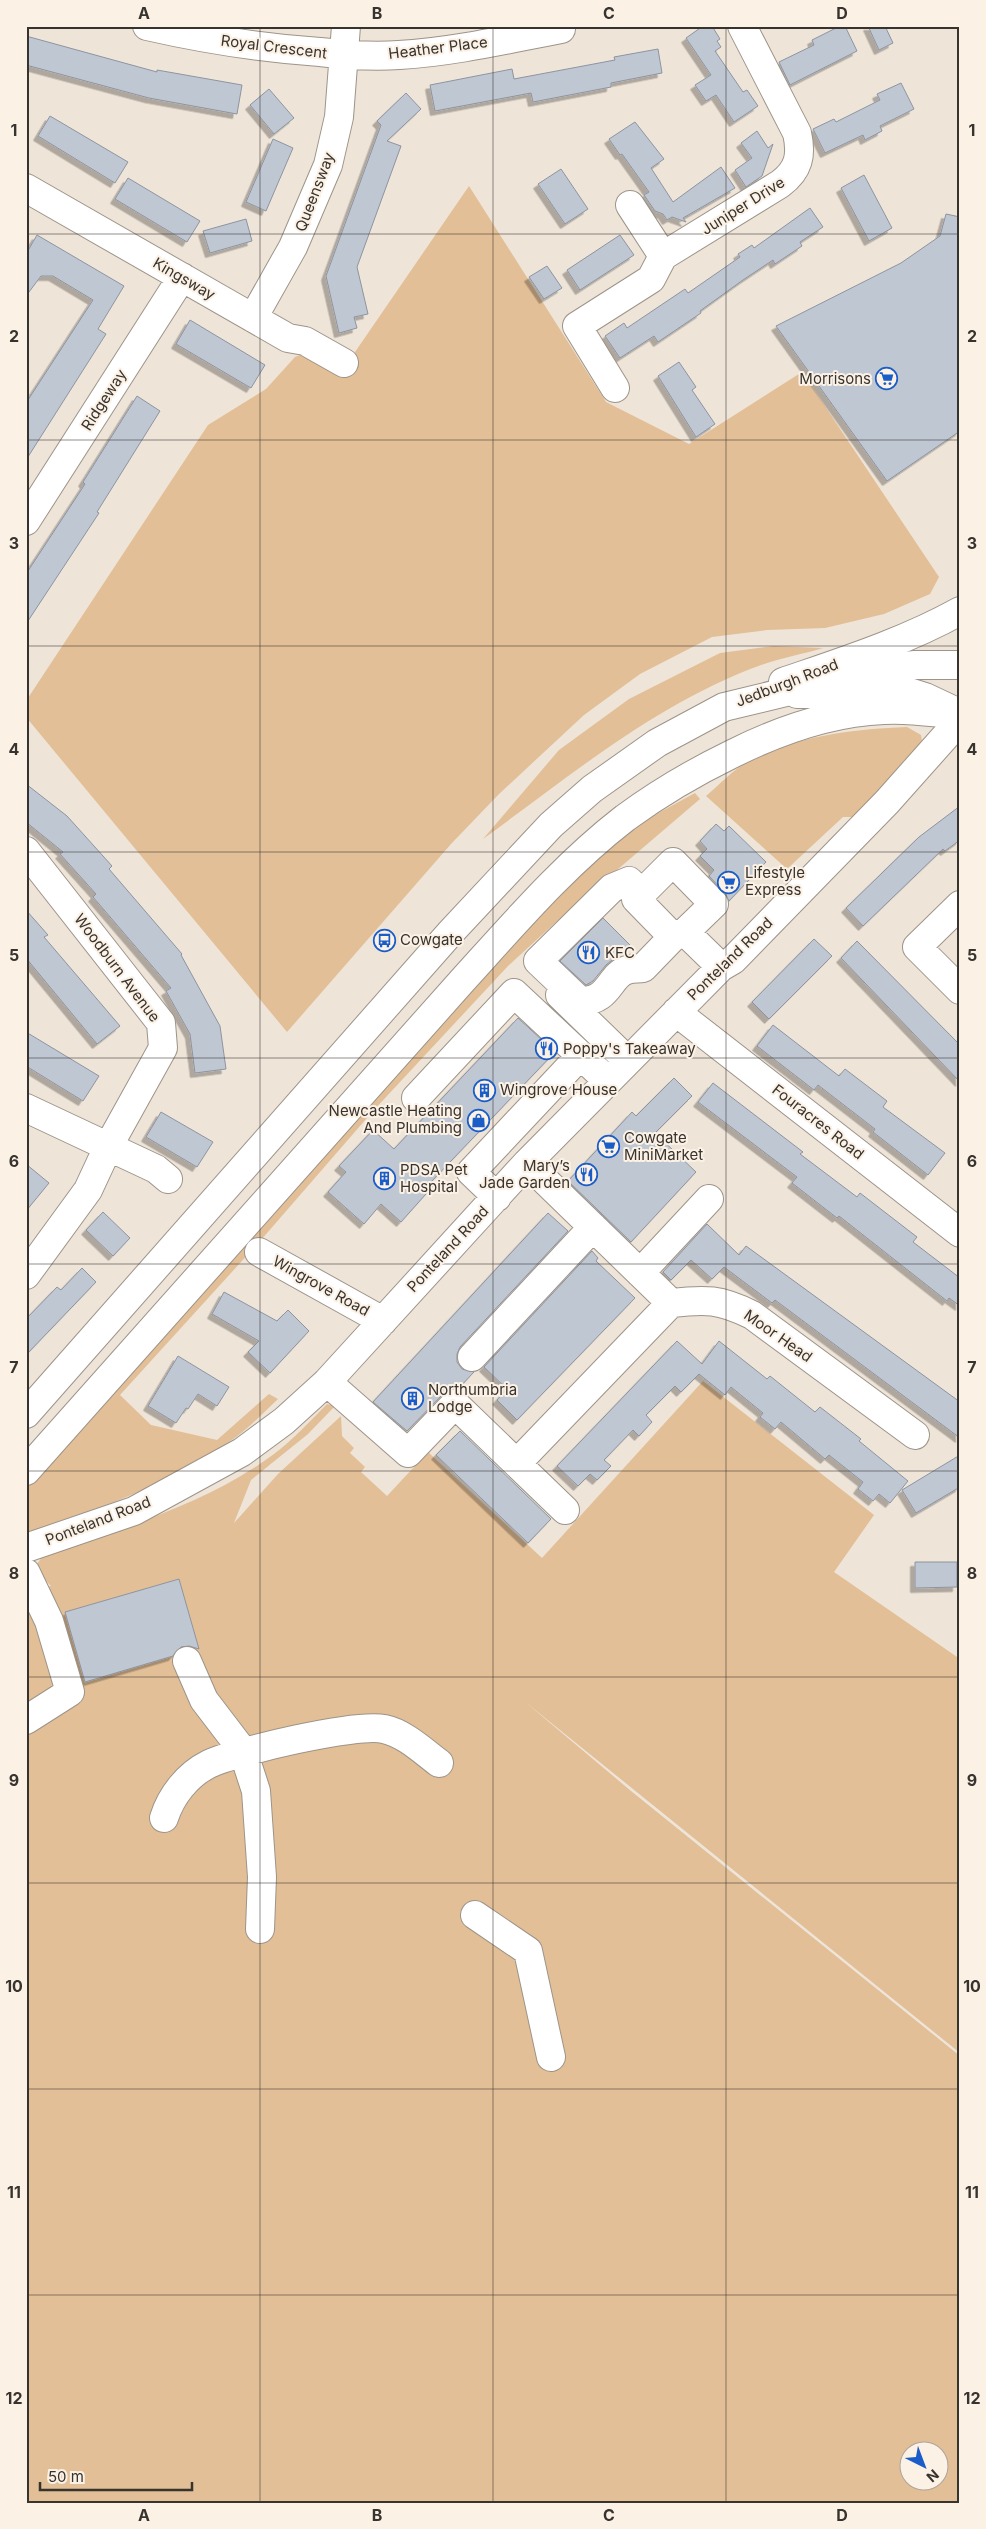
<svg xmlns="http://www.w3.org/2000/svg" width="986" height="2529" font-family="Inter,sans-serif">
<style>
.green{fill:#e2bf96;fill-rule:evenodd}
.building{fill:#bfc7d3;stroke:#8d94a0;filter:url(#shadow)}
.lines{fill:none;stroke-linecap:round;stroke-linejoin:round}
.minor-casing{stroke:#9d9489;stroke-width:30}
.major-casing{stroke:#9d9489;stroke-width:30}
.highway-casing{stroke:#9d9489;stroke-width:30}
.minor{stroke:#fff;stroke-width:28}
.major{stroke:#fff;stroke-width:28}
.highway{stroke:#fff;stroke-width:28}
.grid{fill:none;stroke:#37332f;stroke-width:1;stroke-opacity:0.55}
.labels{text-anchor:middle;stroke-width:4;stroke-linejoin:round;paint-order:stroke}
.street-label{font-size:15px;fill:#37332f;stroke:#fcf1e5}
.poi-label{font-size:15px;fill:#37332f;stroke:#fcf1e5;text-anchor:start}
.neatline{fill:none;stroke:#37332f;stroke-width:2}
.grid-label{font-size:16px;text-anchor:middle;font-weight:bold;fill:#37332f}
</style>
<defs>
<filter id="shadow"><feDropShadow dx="-4.5" dy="4.5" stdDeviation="0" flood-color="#0004"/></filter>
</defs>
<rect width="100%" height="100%" fill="#eee4d8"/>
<path class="green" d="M469 186 606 402 689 444 802 372 939 577 930 594 884 614 825 628 767 630 712 637 640 674 584 715 499 794 451 844 287 1032 26 717V701L208 425 266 389 295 357 307 352 342 371Z
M774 646 823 648C803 654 781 658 761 665 657 703 571 775 483 839L559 750 629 699 720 653Z
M907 727 921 735 922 741 919 750 861 817H843L787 869 706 796C719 785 733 770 747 762 796 736 853 729 907 727Z
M695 793 700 799 556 922 508 966 373 1111 261 1240 120 1395 151 1425 217 1440 269 1394 278 1399C264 1412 251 1426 236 1437 173 1483 99 1509 26 1535V1487L547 907 604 854 642 822Z
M703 1381 874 1515 834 1572 960 1659V2053L524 1701 631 1791 960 2056V2503H26V1594L51 1586 38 1573 37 1564 45 1553C124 1528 207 1504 274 1454 294 1439 310 1421 327 1404L335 1406 308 1434 251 1480 234 1523 278 1474 341 1416 342 1436 354 1448 350 1453 365 1467 361 1472 387 1496 428 1452 542 1558ZM908 2452H938V2482H908Z"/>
<path class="building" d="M703 26H712L720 39 717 41 721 47 715 51 743 92 747 90 758 106 734 122 716 95 706 101 695 85 711 75 686 38Z
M840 26H845L857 51 790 85 779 62 814 45 812 40Z
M868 26H885L893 43 879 50Z
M26 36 157 72V70L242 85 237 114 149 98 26 65Z
M658 49 662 73 611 83V87L533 102 531 93 435 111 430 85 512 69 514 79 615 60 614 57Z
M901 83 914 109 880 126 882 131 865 140 863 135 825 153 813 129 834 119 836 122 880 100 877 94Z
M269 89 294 118 274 134 250 105Z
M406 93 421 109 387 141 401 146 357 267 368 314 354 317 357 328 339 333 326 276 381 125 377 121Z
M50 116 128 162 115 183 38 136Z
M635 122 664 159 651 168 673 202 721 167 735 188 683 218 686 222 672 217 667 220 663 214 655 211 644 195 649 192 622 154 620 155 609 139Z
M757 131 768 148 773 144 762 176 746 187 735 170 752 158 741 143Z
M273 139 293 148 266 211 246 202Z
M561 169 588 209 565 224 538 184Z
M864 175 892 228 869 241 841 188Z
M128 178 200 221 187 242 115 199Z
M810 208 823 227 800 242 802 246 775 264 773 260 743 280 700 311 701 313 658 342 654 336 620 358 605 336 624 323 627 328 685 289 688 293 740 257 738 254 752 245 754 248Z
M946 214 960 217V431L887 481 776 326 901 263 940 236Z
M246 219 252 241 210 253 203 231Z
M37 235 124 286 98 329 106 334 26 460V403L93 300 53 276H41L26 296V254Z
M620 235 634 255 580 290 567 270Z
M547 266 562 288 544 299 529 277Z
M190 320 265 365 251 388 176 344Z
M679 362 696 387 692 390 715 424 696 437 658 376Z
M137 396 160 411 97 512 99 513 26 624V574L85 484 83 482Z
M26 784 67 816 112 866 109 869 182 954 181 955 220 1026 226 1069 195 1073 190 1034 166 991 171 988 93 897 96 894 60 854 63 852 26 822Z
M960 806V840L945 851 943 849 863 926 846 908 919 837Z
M716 824 724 831 729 826 766 862 729 901 725 893 709 876 714 870 700 856 707 849 700 841Z
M26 910 48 935 44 937 120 1026 97 1044 26 958Z
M603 918 630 945 606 965 593 981 586 985 560 961Z
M814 939 832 956 769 1019 752 1002Z
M857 941 960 1045V1082L841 958Z
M518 1018 555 1052 431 1182 434 1185 401 1222 381 1204 364 1224 328 1192 346 1172 339 1166 373 1130 394 1149Z
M773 1025 839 1076 845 1069 887 1101 883 1107 945 1153 928 1175 873 1132 875 1129 818 1085 814 1090 757 1046Z
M26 1032 99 1076 83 1101 26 1066Z
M674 1078 692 1096 655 1133 696 1172 631 1242 568 1181 632 1112 636 1116Z
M713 1083 803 1152 800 1154 857 1197 860 1193 917 1237 913 1242 960 1278V1306L949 1298 947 1301 839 1216 837 1218 792 1183 797 1177 698 1102Z
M161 1112 213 1142 197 1167 146 1137Z
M26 1164 49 1183 26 1211Z
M103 1212 130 1238 113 1256 86 1230Z
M548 1213 568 1231 460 1347 457 1354V1362L462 1369 474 1372 458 1389H450L444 1393 407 1431 373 1402Z
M707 1224 739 1255 746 1246 960 1402V1438L775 1300 772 1303 724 1267 712 1279 691 1260 671 1280 663 1272Z
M592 1251 598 1258 596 1261 635 1298 517 1420 497 1400 507 1389 484 1367Z
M82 1268 96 1282 26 1355V1319L57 1287 61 1290Z
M224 1292 277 1321 288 1310 309 1331 270 1373 248 1352 259 1341 212 1314Z
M677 1341 702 1364 719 1341 767 1379 770 1376 815 1412 820 1407 861 1439 859 1441 908 1481 890 1503 879 1494 873 1501 858 1489 863 1482 829 1455 825 1459 781 1422 775 1429 760 1417 763 1413 731 1387 725 1395 699 1374 681 1392 675 1386 646 1415 652 1422 639 1436 633 1430 604 1460 611 1466 597 1480 590 1474 578 1486 557 1466Z
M178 1356 229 1387 217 1406 198 1394 188 1409 186 1408 176 1423 148 1406Z
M460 1431 551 1519 528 1543 436 1455Z
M960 1455V1487L916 1513 902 1490Z
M915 1562H957V1587L915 1588Z
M179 1579 199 1649 189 1646 181 1647 173 1656 85 1682 65 1612Z"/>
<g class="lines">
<defs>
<path id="minor" d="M147 26C204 39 261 48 320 52 346 55 373 57 399 55 453 52 508 39 561 29L560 26
M26 188 288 338 305 341 344 363
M630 205 663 256
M253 318 293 247 328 165 339 117 346 26
M615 388 577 326 651 279 663 256 780 184C799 170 802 155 797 133L742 26
M26 521 182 277
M797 694H839L886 689 906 691 925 697 959 713
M26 851 161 1023 163 1048 108 1147 88 1190 26 1275
M641 893 629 881 612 888 538 961 580 1001C610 1002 609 975 627 970 632 968 638 969 643 968L673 937 685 932 721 967
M960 905 917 947 960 990
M673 937 636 899 673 862 714 904 685 932
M560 995 627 1060
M676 1012 960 1233
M416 1098 514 993 607 1080
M26 1108 156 1169 168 1179
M527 1163 671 1303C706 1299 720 1299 752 1315L915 1435
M497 1197 471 1172 580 1056
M259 1252 383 1321
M640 1273 709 1199
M472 1357 593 1227
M327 1382 408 1453 455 1404 565 1510
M517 1463 671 1303
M26 1548 134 1511 242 1452 284 1421 327 1382 527 1163 721 967 733 960 887 802 960 720
M26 1573 49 1621 70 1692 26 1720
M187 1661 204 1700 243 1751 256 1791 262 1877 260 1929
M164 1818C171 1796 187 1775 209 1764 236 1751 356 1723 384 1729 404 1733 423 1751 439 1763
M475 1915 528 1951 551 2057"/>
<path id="major" d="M783 682C844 661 904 642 960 611"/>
<path id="highway" d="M26 1414 451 932 551 825 592 789 657 743 724 707 881 669 915 665H960
M26 1471 462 981C513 925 564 865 625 818 659 793 695 772 732 754 780 730 831 712 884 710 909 708 935 713 960 715"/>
</defs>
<use href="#minor" class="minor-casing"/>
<use href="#major" class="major-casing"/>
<use href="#highway" class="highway-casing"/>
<use href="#minor" class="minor"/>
<use href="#major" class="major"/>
<use href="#highway" class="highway"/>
</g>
<path class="grid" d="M260 26V2503M493 26V2503M726 26V2503M26 234H960M26 440H960M26 646H960M26 852H960M26 1058H960M26 1264H960M26 1471H960M26 1677H960M26 1883H960M26 2089H960M26 2295H960"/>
<defs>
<symbol id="supermarket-ring" viewBox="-11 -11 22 22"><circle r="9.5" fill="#fcf1e5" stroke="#1a5dc8" stroke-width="1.5"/><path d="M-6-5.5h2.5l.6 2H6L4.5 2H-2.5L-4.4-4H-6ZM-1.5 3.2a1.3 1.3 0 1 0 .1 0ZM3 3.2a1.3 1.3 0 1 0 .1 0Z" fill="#1a5dc8"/></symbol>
<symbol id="bus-ring" viewBox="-11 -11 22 22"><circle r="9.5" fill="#fcf1e5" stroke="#1a5dc8" stroke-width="1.5"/><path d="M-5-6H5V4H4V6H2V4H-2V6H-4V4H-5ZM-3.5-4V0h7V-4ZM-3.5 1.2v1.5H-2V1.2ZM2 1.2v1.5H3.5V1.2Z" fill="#1a5dc8"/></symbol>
<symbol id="restaurant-ring" viewBox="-11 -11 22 22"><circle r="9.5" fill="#fcf1e5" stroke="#1a5dc8" stroke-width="1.5"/><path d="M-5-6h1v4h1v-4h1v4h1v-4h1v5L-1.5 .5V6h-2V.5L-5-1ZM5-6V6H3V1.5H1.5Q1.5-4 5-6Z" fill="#1a5dc8"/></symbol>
<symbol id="building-ring" viewBox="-11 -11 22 22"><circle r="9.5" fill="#fcf1e5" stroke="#1a5dc8" stroke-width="1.5"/><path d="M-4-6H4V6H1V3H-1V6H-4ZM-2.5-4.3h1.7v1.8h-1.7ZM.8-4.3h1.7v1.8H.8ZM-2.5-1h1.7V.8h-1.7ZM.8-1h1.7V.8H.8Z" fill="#1a5dc8"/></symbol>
<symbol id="shop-ring" viewBox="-11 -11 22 22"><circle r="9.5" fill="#fcf1e5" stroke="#1a5dc8" stroke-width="1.5"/><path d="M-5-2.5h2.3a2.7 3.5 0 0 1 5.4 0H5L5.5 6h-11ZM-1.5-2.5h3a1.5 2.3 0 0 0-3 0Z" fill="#1a5dc8"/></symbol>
</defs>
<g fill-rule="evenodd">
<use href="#supermarket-ring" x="874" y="366" width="25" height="25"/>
<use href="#supermarket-ring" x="716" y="870" width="25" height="25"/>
<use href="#bus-ring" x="372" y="928" width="25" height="25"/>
<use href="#restaurant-ring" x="576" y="940" width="25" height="25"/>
<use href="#restaurant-ring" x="534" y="1036" width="25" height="25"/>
<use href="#building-ring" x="472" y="1078" width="25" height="25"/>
<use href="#shop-ring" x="466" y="1108" width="25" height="25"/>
<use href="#supermarket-ring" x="596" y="1134" width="25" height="25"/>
<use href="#restaurant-ring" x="574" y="1162" width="25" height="25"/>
<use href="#building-ring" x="372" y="1166" width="25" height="25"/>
<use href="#building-ring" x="400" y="1386" width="25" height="25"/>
</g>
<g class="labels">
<g class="street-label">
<text transform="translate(274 47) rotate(7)" y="5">Royal Crescent</text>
<text transform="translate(438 48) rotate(-7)" y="5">Heather Place</text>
<text transform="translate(315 192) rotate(-69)" y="5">Queensway</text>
<text transform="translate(743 206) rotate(-32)" y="5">Juniper Drive</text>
<text transform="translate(184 279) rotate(30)" y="5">Kingsway</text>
<text transform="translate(104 400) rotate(-57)" y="5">Ridgeway</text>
<text transform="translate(787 683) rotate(-21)" y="5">Jedburgh Road</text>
<text transform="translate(730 959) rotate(-44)" y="5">Ponteland Road</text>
<text transform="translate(117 968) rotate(53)" y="5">Woodburn Avenue</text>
<text transform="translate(818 1122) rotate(38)" y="5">Fouracres Road</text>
<text transform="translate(448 1249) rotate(-47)" y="5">Ponteland Road</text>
<text transform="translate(321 1286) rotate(29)" y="5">Wingrove Road</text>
<text transform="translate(778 1336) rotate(35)" y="5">Moor Head</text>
<text transform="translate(98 1521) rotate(-21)" y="5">Ponteland Road</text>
</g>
<g class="poi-label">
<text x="871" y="384" text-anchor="end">Morrisons</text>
<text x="745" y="878">Lifestyle<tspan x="745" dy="17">Express</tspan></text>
<text x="400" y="945">Cowgate</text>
<text x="605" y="958">KFC</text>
<text x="563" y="1054">Poppy's Takeaway</text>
<text x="500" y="1095">Wingrove House</text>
<text x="462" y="1116" text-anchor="end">Newcastle Heating<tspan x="462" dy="17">And Plumbing</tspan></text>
<text x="624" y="1143">Cowgate<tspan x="624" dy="17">MiniMarket</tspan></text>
<text x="570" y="1171" text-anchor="end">Mary’s<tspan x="570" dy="17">Jade Garden</tspan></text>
<text x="400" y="1175">PDSA Pet<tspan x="400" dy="17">Hospital</tspan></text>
<text x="428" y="1395">Northumbria<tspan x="428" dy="17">Lodge</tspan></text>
</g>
</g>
<rect width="986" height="2529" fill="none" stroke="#fcf1e5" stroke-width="55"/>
<g transform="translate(924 2466) rotate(138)"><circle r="24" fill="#fcf1e5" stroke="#ada59c"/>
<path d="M0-4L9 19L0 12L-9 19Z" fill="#1a5dc8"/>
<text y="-8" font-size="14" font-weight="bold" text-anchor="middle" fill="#37332f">N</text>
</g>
<path d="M40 2482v8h152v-8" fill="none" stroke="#37332f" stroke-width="2.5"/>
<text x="48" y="2482" font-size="15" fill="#37332f" stroke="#fcf1e5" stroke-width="4" paint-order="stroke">50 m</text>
<rect x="28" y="28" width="930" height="2474" class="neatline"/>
<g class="grid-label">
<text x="144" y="19">A</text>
<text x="377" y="19">B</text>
<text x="609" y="19">C</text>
<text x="842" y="19">D</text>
<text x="14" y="136">1</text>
<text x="972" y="136">1</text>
<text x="14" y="342">2</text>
<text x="972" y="342">2</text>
<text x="14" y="549">3</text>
<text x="972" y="549">3</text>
<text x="14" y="755">4</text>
<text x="972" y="755">4</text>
<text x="14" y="961">5</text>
<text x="972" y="961">5</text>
<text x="14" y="1167">6</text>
<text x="972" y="1167">6</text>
<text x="14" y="1373">7</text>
<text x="972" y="1373">7</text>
<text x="14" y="1579">8</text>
<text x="972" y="1579">8</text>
<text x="14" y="1786">9</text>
<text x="972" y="1786">9</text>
<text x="14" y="1992">10</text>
<text x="972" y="1992">10</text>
<text x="14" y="2198">11</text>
<text x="972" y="2198">11</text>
<text x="14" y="2404">12</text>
<text x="972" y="2404">12</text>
<text x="144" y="2521">A</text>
<text x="377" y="2521">B</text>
<text x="609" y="2521">C</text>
<text x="842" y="2521">D</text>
</g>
</svg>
